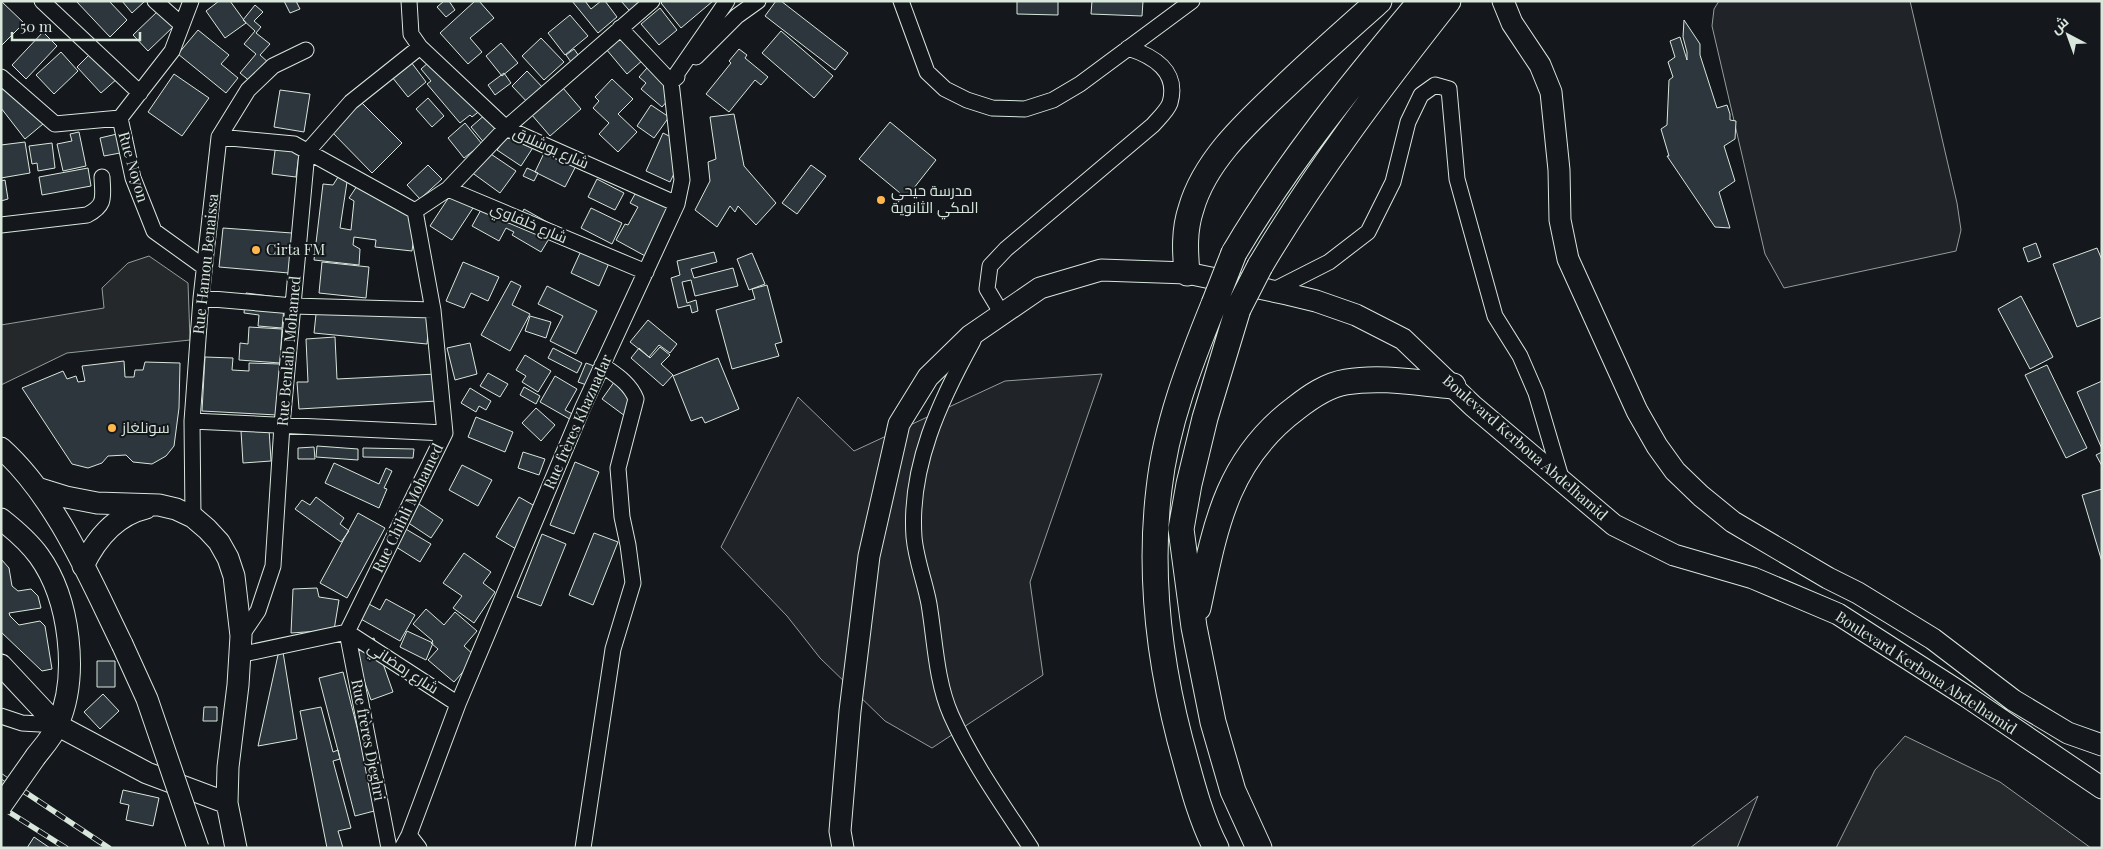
<svg xmlns="http://www.w3.org/2000/svg" width="2103" height="849" font-family="'Playfair Display',Cairo,serif">
<style>
.green{fill:#202428;stroke:#939e99}
.parking{fill:#24282b;stroke:#939e99}
.building{fill:#2c363c;stroke:#d8e6dc}
.lines{fill:none;stroke-linecap:round;stroke-linejoin:round}
.minor-casing{stroke:#d8e6dc;stroke-width:17}
.secondary-casing{stroke:#d8e6dc;stroke-width:23}
.trunk-casing{stroke:#d8e6dc;stroke-width:27}
.minor{stroke:#14181c;stroke-width:15}
.secondary{stroke:#14181c;stroke-width:21}
.trunk{stroke:#14181c;stroke-width:25}
.rail-casing{stroke:#d8e6dc;stroke-width:5.5}
.rail{stroke:#14181c;stroke-width:4;stroke-dasharray:11;stroke-linecap:butt}
.secondary-bridge-casing{stroke:#d8e6dc;stroke-width:23;stroke-linecap:butt}
.trunk-bridge-casing{stroke:#d8e6dc;stroke-width:27;stroke-linecap:butt}
.secondary-bridge{stroke:#14181c;stroke-width:21}
.trunk-bridge{stroke:#14181c;stroke-width:25}
.poi-dot{fill:#ffb74d;stroke:#14181c;stroke-width:2}
.labels{text-anchor:middle;stroke-width:4;stroke-linejoin:round;paint-order:stroke}
.street-label{font-size:15px;fill:#d8e6dc;stroke:#14181c}
.poi-label{font-size:15px;fill:#d8e6dc;stroke:#14181c;text-anchor:start}
</style>
<rect width="100%" height="100%" fill="#14181c"/>
<path class="green" d="M1719 1H1910L1957 203 1961 230 1956 251 1784 288 1765 254 1712 26 1714 9Z
M1102 374 1030 582 1043 675 932 748 885 721 820 658 787 616 721 547 798 397 854 451 1005 381Z
M1758 796 1737 848H1690Z"/>
<path class="parking" d="M149 256 188 283 190 340 67 353 1 385V325L104 308 102 288 128 263Z
M1905 736 2000 782 2091 848H1836L1875 770Z"/>
<path class="building" d="M1 1 24 23 2 45 1 44Z
M76 1H109L127 20 110 37Z
M122 1H145L132 13Z
M219 1H230L246 23 225 38 206 11Z
M284 1H296L300 9 290 13Z
M444 1H449L455 10 446 17 437 7Z
M475 1H479L494 18 470 38 482 52 468 64 440 33Z
M572 1H585L591 9 601 1H605L617 17 598 33Z
M621 1H653L635 17Z
M663 1H713L681 28 661 3Z
M776 1H781L848 53 835 70 765 16Z
M1017 1H1058V15L1017 14Z
M1092 1H1143L1142 16 1091 14Z
M255 5 263 12 254 21 261 27 256 33 270 44 260 55 269 63 252 83 240 73 256 54 244 44 255 31 243 20Z
M660 8 677 30 659 45 641 24Z
M159 10 174 26 148 51 133 35Z
M570 15 588 36 565 55 548 33Z
M1684 20 1700 44V55L1717 108 1727 105 1730 114V120L1736 121 1735 139 1724 146 1735 181 1719 192 1730 228 1715 227 1667 156H1669L1661 129 1667 125 1669 80 1673 77 1668 62 1675 57 1670 41 1680 37 1687 60V52L1683 37Z
M198 30 229 55 221 64 238 78 226 93 178 54Z
M781 31 833 76 814 98 762 53Z
M43 32 57 46 26 79 12 65Z
M624 34 644 59 627 74 606 49Z
M541 38 564 62 544 80 522 56Z
M501 43 518 63 502 76 486 56Z
M574 49 579 56 571 62 566 55Z
M739 49 747 55 745 58 768 77 761 85 755 80 729 112 706 94 731 63 729 61Z
M93 51 118 78 101 93 77 67Z
M61 52 78 71 54 94 36 75Z
M437 55 482 109 472 117 470 115 460 123 427 84 431 81 421 69Z
M411 62 426 82 408 97 392 77Z
M647 68 675 92 662 107 641 89 646 83 639 77Z
M527 71 545 90 530 105 512 86Z
M504 73 511 83 495 95 488 85Z
M174 74 209 98 182 136 148 112Z
M612 79 633 99 618 114 637 132 618 152 599 134 609 123 593 108 599 101 595 97Z
M1 81 17 90 43 124 25 139 1 108Z
M563 88 581 109 550 136 531 114Z
M280 90 310 94 304 132 274 127Z
M428 98 444 116 432 127 416 109Z
M360 101 402 143 372 173 330 130Z
M651 105 669 117 654 138 637 126Z
M487 113 502 132 486 145 471 127Z
M734 114 744 166 776 203 756 225 738 206 735 212 730 206 717 227 695 210 710 181 708 162 716 159 710 117Z
M890 122 936 160 906 198 859 159Z
M465 123 482 144 464 158 448 138Z
M511 131 534 146 521 166 497 150Z
M79 132 86 166 63 171 57 144 72 141 70 134Z
M663 133 675 139 684 153 670 182 646 171Z
M117 134 120 153 104 156 100 138Z
M25 142 30 173 1 178V145Z
M52 143 55 168 38 171 37 163 32 164 29 146Z
M276 143 300 146 296 177 272 174Z
M482 148 516 171 500 193 467 169Z
M546 149 577 164 565 187 535 172Z
M428 165 442 179 420 199 407 185Z
M811 165 826 176 797 214 782 203Z
M88 168 91 186 42 195 39 177Z
M527 168 538 173 534 181 523 176Z
M338 177 347 182 340 228 351 230 354 201 349 198 359 183 417 213 412 251 375 247 376 240 354 237 353 245 360 249 359 265 314 260 323 184 333 185Z
M597 179 624 193 615 210 588 197Z
M5 180 8 199 1 201V181Z
M639 187 675 207 647 257 616 240 625 224 628 225 638 207 630 203Z
M453 191 475 205 452 240 430 226Z
M487 199 520 217 524 209 556 227 541 252 512 235 514 232 506 228 499 241 472 226Z
M591 208 622 223 612 244 581 228Z
M223 228 292 233 289 273 219 267Z
M585 242 613 254 599 286 571 273Z
M2036 243 2041 257 2028 262 2023 248Z
M2097 248 2102 260V317L2077 327 2053 264Z
M714 252 717 262 691 269 694 278 733 268 738 286 695 296 691 280 682 282 687 303 696 300 698 311 692 313 690 305 678 308 671 278 680 275 677 261Z
M752 253 765 284 749 290 737 259Z
M322 262 369 267 366 298 319 293Z
M463 262 499 277 488 301 471 293 464 308 446 301Z
M511 281 521 286 512 305 530 314 510 351 481 335Z
M767 285 782 342 775 344 779 356 732 369 716 310 755 299 752 289Z
M547 286 597 311 576 354 550 341 563 316 538 304Z
M246 293 285 298 282 328 258 326 259 315 244 313Z
M2021 296 2053 357 2030 369 1998 309Z
M317 305 430 315 427 344 314 333Z
M530 316 551 322 546 338 525 331Z
M648 320 677 344 670 353 659 345 649 357 630 342Z
M249 327 282 329 280 363 239 360 240 343 248 344Z
M335 337 337 379 436 374 437 401 299 409 297 382H308L306 339Z
M470 343 477 374 455 380 447 348Z
M660 347 670 355 661 364 673 375 663 386 631 358 639 348 650 358Z
M553 348 582 363 577 373 548 358Z
M525 355 551 371 538 392 522 382 526 376 516 370Z
M205 357 233 358 232 370 249 371V363L280 364 277 415 202 411Z
M718 358 739 409 705 423 702 417 691 421 673 376Z
M124 361 125 377H134L135 370H143L145 362 180 363 179 408 174 446 166 456 152 464 133 462 126 455 108 456 102 463 88 468 72 464 22 388 63 371 67 379 76 376 78 382 85 381 82 366Z
M586 363 602 369 595 388 578 382Z
M2047 365 2087 448 2066 458 2025 375Z
M488 373 508 384 500 397 480 386Z
M555 376 577 389 565 410 578 417 575 422 540 402Z
M617 378 640 396 625 416 602 399Z
M2102 381V449L2077 392Z
M524 387 540 396 536 404 520 395Z
M470 388 491 401 486 410 479 406 476 412 461 403Z
M536 408 555 425 541 441 522 423Z
M476 417 513 432 505 452 468 437Z
M269 429 271 461 243 463 241 431Z
M317 446 358 449V460L316 457Z
M314 447 315 459H298V448Z
M363 448 414 449 413 458 363 457Z
M523 452 545 459 539 475 518 468Z
M2102 452V466L2096 455Z
M575 462 599 472 574 534 550 525Z
M334 463 379 484 386 468 392 471 384 488 387 489 379 508 325 483Z
M462 465 492 480 478 506 449 490Z
M2102 489V562L2082 495Z
M316 497 344 518 340 524 349 531 341 542 295 509 302 500 310 505Z
M519 497 540 509 516 549 496 537Z
M410 498 443 520 431 538 398 516Z
M358 513 385 528 347 598 320 583Z
M404 528 431 544 420 562 393 545Z
M594 533 618 542 593 605 569 595Z
M542 534 566 544 541 606 517 597Z
M464 553 491 572 483 583 495 592 474 623 453 608 462 596 443 583Z
M1 559 9 568 12 586 18 591 31 589 38 596 41 608 9 613 10 616 19 625 40 621 45 626 52 669 42 671 1 632Z
M317 588 319 597 339 600 334 630 291 633 293 589Z
M386 599 415 615 400 641 359 618 367 603 380 610Z
M426 609 444 625 455 612 477 631 464 646 476 657 454 682 428 660 438 649 431 643 433 641 413 624Z
M407 631 433 643 426 660 400 647Z
M374 638 393 692 371 700 352 646Z
M283 652 297 739 258 746 278 655Z
M97 661H115V687H97Z
M343 672 378 810 355 816 319 678Z
M103 694 119 711 100 729 84 712Z
M204 707H217V721H203Z
M321 707 333 752 338 750 340 759 333 761 351 828 338 831 343 848H327L300 711Z
M123 790 159 798 153 826 126 820 129 805 120 803Z
M34 837 50 848H27Z"/>
<g class="lines">
<defs>
<path id="minor" d="M42 1 140 93
M155 1 182 25
M409 1 411 34 420 47 506 128 677 204
M901 1 927 72 945 89 967 100 992 108 1025 109 1053 100 1080 84 1192 1
M620 28 671 82 677 77
M696 57 737 16 758 1
M1 77 55 124 120 118
M120 118 133 178 154 231 204 267
M120 118 172 51 191 1
M219 137 294 144 415 211
M448 189 506 128 652 1
M415 211 448 189 646 272
M1 225 87 215C106 205 103 198 102 177
M1272 291 1329 262 1368 232 1393 182 1408 122 1421 95 1435 85 1449 89 1457 179 1495 316 1520 356 1536 393 1562 481
M201 298 293 306 433 310
M1002 314 987 289 990 266 1006 249 1153 125C1158 119 1167 111 1170 103 1179 71 1153 56 1128 48
M973 341C940 401 909 466 914 537 916 560 925 582 929 604 935 640 936 681 951 715 972 762 1003 805 1031 848
M192 421 445 433
M193 517 192 421 201 298 219 137 248 90 273 66 306 50
M347 632 389 848
M347 632 458 704
M241 636 258 611 273 566 282 425 307 152 351 102 420 47
M239 655 347 632 445 433 433 310 415 211
M1 716 22 723 57 725
M409 835 419 848
M402 848 409 835 458 704 583 407 677 204 682 180 671 82 727 1
M583 848 613 649 633 583 628 545 622 517 618 468 636 399C630 383 616 375 602 365"/>
<path id="secondary" d="M1503 1 1512 23 1540 65 1551 92 1559 170 1560 220 1568 259 1637 411 1657 446 1675 471 1701 496 1733 522 1828 578 1858 593 1933 639 2013 700 2068 733 2102 745
M1 448C56 497 90 579 122 644
M37 488 66 497 97 503 159 505 176 509 193 517 207 529 219 542 228 558 234 576 241 636 238 685 228 767 227 803 236 848
M1 519C15 530 29 542 39 556 70 599 79 676 58 724 53 736 44 746 36 756
M83 566C96 539 116 515 146 508
M1 665 57 725 147 773 227 803
M843 848 840 831 850 711 869 556 899 424 928 377 970 336 1040 288 1101 270 1187 273 1287 294 1316 301 1356 315 1403 339 1473 406 1614 525 1674 555 1753 578 1838 614 1966 696 2102 788"/>
<path id="trunk" d="M1234 253C1287 163 1354 81 1421 1
M1260 266C1316 172 1381 86 1448 1
M1187 273C1185 251 1184 230 1191 209 1204 163 1243 126 1277 94 1310 62 1344 32 1379 1
M1214 304C1190 363 1166 425 1159 489 1149 573 1159 659 1180 740 1190 776 1199 815 1216 848
M1238 309 1205 418 1189 484 1181 529 1194 627 1213 722 1233 791 1259 848
M1198 608C1215 528 1226 460 1296 408 1310 397 1327 385 1346 382 1381 376 1418 383 1453 386"/>
</defs>
<use href="#minor" class="minor-casing"/>
<use href="#secondary" class="secondary-casing"/>
<use href="#trunk" class="trunk-casing"/>
<use href="#minor" class="minor"/>
<use href="#secondary" class="secondary"/>
<use href="#trunk" class="trunk"/>
<defs>
<path id="rail" d="M1 776 109 848
M1 807 66 848"/>
</defs>
<use href="#rail" class="rail-casing"/>
<use href="#rail" class="rail"/>
<defs>
<path id="secondary-bridge" d="M122 644 147 699 198 848
M1 806 36 756"/>
<path id="trunk-bridge" d="M1214 304 1234 253
M1238 309 1260 266"/>
</defs>
<use href="#secondary-bridge" class="secondary-bridge-casing"/>
<use href="#trunk-bridge" class="trunk-bridge-casing"/>
<use href="#secondary-bridge" class="secondary-bridge"/>
<use href="#trunk-bridge" class="trunk-bridge"/>
</g>
<g class="poi-dot">
<circle cx="881" cy="200" r="5"/>
<circle cx="256" cy="250" r="5"/>
<circle cx="112" cy="428" r="5"/>
</g>
<g class="labels">
<g class="street-label">
<text transform="translate(551 148) rotate(24)" y="5">شارع بوشلاق</text>
<text transform="translate(133 167) rotate(74)" y="5">Rue Noyon</text>
<text transform="translate(529 223) rotate(23)" y="5">شارع خلفاوي</text>
<text transform="translate(206 264) rotate(-84)" y="5">Rue Hamou Benaissa</text>
<text transform="translate(289 351) rotate(-85)" y="5">Rue Benlaib Mohamed</text>
<text transform="translate(578 422) rotate(-66)" y="5">Rue frères Khaznadar</text>
<text transform="translate(1525 448) rotate(41)" y="5">Boulevard Kerboua Abdelhamid</text>
<text transform="translate(408 508) rotate(-64)" y="5">Rue Chihli Mohamed</text>
<text transform="translate(403 668) rotate(33)" y="5">شارع رمضاني</text>
<text transform="translate(1926 673) rotate(33)" y="5">Boulevard Kerboua Abdelhamid</text>
<text transform="translate(368 740) rotate(79)" y="5">Rue frères Djeghri</text>
</g>
<g class="poi-label">
<text x="891" y="196">مدرسة حيحي<tspan x="891" dy="17">المكي الثانوية</tspan></text>
<text x="266" y="255">Cirta FM</text>
<text x="122" y="433">سونلغاز</text>
</g>
</g>
<rect width="2103" height="849" fill="none" stroke="#d8e6dc" stroke-width="5"/>
<g transform="translate(2068 35) rotate(319)" stroke="#14181c" stroke-width="4" paint-order="stroke">
<path d="M0-4L9 19L0 12L-9 19Z" fill="#d8e6dc"/>
<text y="-8" font-size="14" font-weight="bold" text-anchor="middle" fill="#d8e6dc">ش</text>
</g>
<path d="M12 32v8h128v-8" fill="none" stroke="#d8e6dc" stroke-width="2.5"/>
<text x="20" y="32" font-size="15" fill="#d8e6dc" stroke="#14181c" stroke-width="4" paint-order="stroke">50 m</text>
</svg>
